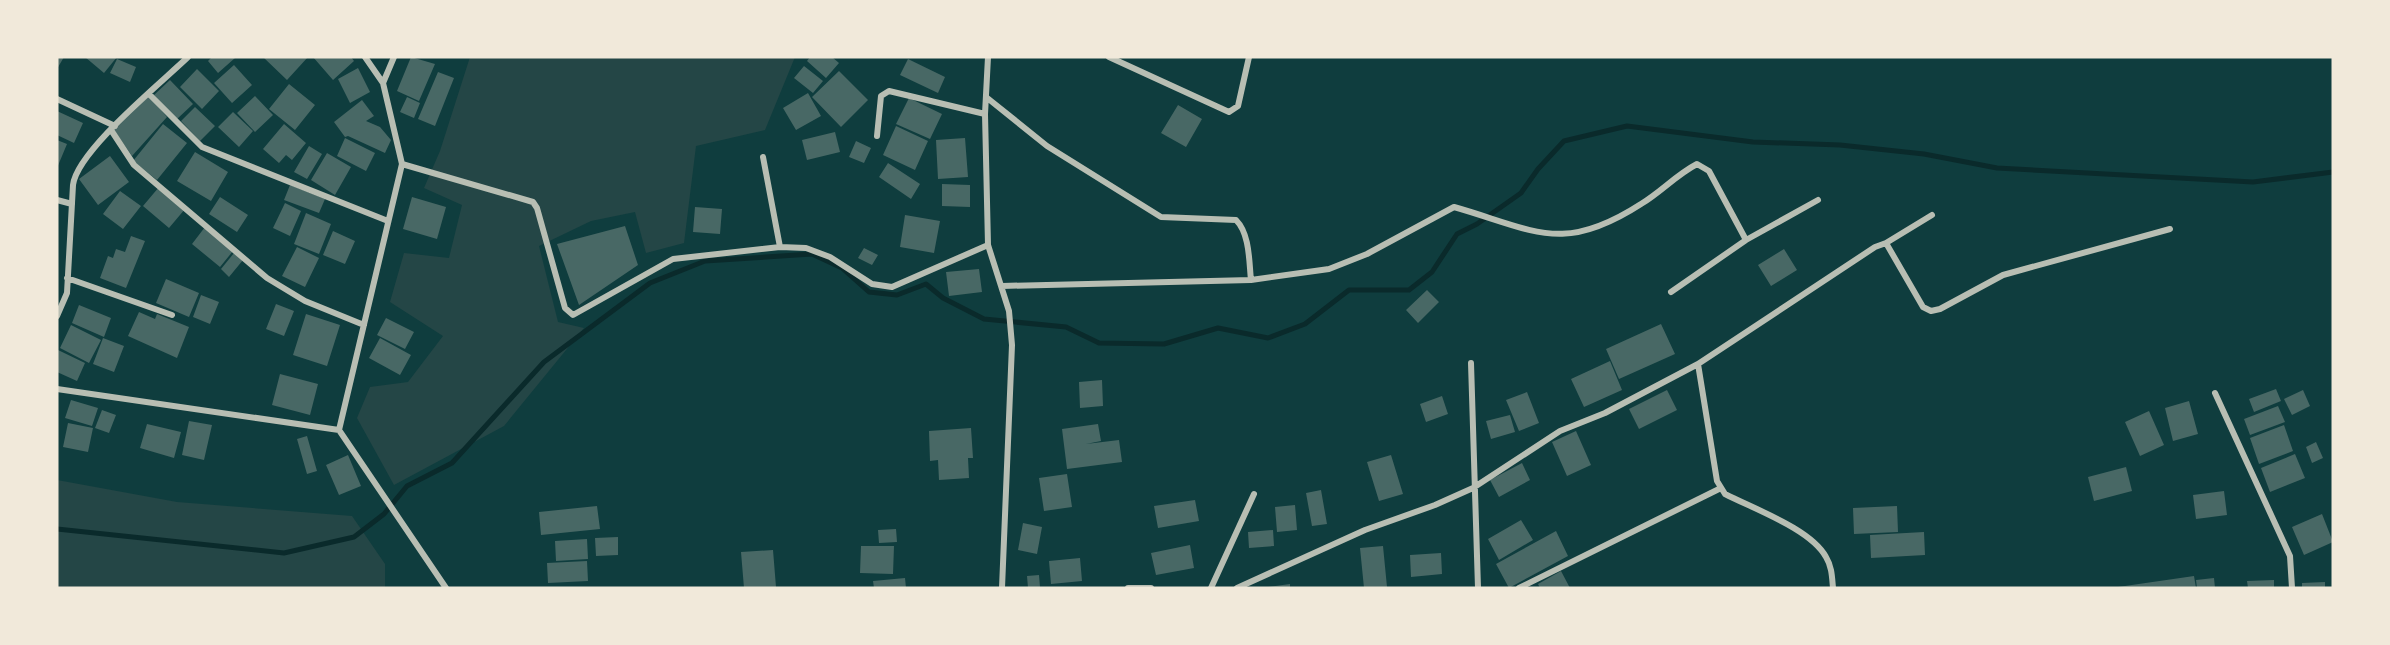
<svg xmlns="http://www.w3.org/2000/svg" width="2390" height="645" font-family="Manrope,sans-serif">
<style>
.green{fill:#244646}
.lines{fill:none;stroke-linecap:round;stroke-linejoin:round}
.stream{stroke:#0a2a2b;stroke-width:5}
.building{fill:#486865}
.minor{stroke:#b8beb3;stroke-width:6}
</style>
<rect width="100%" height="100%" fill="#0f3d3e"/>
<path class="green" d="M470 57H795L765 130 696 146 684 243 646 253 635 212 591 221 539 246 558 322 584 328 504 426 394 485 357 418 370 387 408 382 443 336 390 302 404 253 449 258 462 205 424 188 440 151Z
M57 480 177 502 352 516 385 564V588H57Z"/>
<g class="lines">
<path class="stream" d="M57 529 284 553 354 537 384 514 407 486 452 463 544 362 650 283 705 261 812 254 842 268 869 292 897 295 926 284 943 298 984 319 1066 327 1099 343 1164 344 1218 328 1268 338 1305 324 1349 290H1409L1432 272 1457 234 1477 224 1521 193 1538 169 1564 141 1627 126 1753 142 1840 145 1924 154 1997 168 2253 182 2333 172"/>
</g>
<path class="building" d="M57 57H64L57 69Z
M85 57H117L104 73Z
M212 57H234L235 58 218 73 208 61Z
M263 57H308L287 80Z
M313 57H351L354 61 333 80Z
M411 57 435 64 419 101 397 91Z
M810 57H832L839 63 826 78 807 61Z
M117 59 136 67 130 82 110 73Z
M908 59 945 77 938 93 900 75Z
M234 65 252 85 232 103 214 83Z
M804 66 823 81 813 93 794 78Z
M358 68 370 92 350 103 338 79Z
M197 69 219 91 202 109 180 87Z
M839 71 868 100 841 127 812 97Z
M438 72 454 78 435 126 418 119Z
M170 80 193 104 176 120 154 95Z
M289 84 315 105 295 130 269 109Z
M808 93 821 116 796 130 783 108Z
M149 96 167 117 132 156 114 130Z
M255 96 273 115 255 132 237 113Z
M407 97 420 103 414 118 400 112Z
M909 98 942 114 930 139 896 124Z
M362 100 374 116 366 121 380 127 391 140 385 153 348 136 345 137 334 122Z
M1178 105 1202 119 1186 147 1161 133Z
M195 107 215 126 200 141 181 121Z
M57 111 83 123 74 143 57 135Z
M233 112 253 131 239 147 218 127Z
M163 124 187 143 157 180 133 161Z
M284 124 306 143 292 160 286 155 279 163 263 149Z
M896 126 928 141 915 170 883 155Z
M835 132 840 152 807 160 802 140Z
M345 138 375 153 366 171 337 156Z
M965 138 968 177 938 179 936 140Z
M57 140 67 144 57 168Z
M856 141 871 148 864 163 849 157Z
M309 146 322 154 307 179 294 172Z
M195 152 228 172 211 201 177 181Z
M327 153 351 167 335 195 311 180Z
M110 156 129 182 98 205 79 179Z
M888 163 920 184 911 199 879 177Z
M942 184 970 185V207L942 206Z
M290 185 325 199 319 213 284 200Z
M159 187 185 209 169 228 143 206Z
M120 191 141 206 123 229 103 214Z
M220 197 248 215 237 232 209 214Z
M412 197 446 207 437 239 403 229Z
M285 203 301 211 290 236 273 228Z
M695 207 722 209 720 234 693 232Z
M306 213 331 224 319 254 294 244Z
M905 215 940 221 934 253 900 247Z
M625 226 638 265 579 305 557 244Z
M205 227 233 251 220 267 192 244Z
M333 231 355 241 345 264 323 255Z
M131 236 145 241 126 288 100 278 108 256 113 258 116 249 125 252Z
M297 247 319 258 305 287 282 276Z
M864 248 878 255 872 265 858 258Z
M1784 249 1797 270 1771 286 1758 265Z
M234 253 243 260 229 277 221 269Z
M979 269 982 292 949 296 946 272Z
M166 279 199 293 189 317 156 303Z
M1427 290 1439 302 1418 323 1406 310Z
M201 295 219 302 210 324 193 317Z
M276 304 294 311 284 336 266 329Z
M79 305 111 318 104 337 72 323Z
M139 312 155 319 157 314 189 327 177 358 128 336Z
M306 314 340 325 327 366 293 355Z
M386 318 414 332 405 349 377 335Z
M1661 324 1675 354 1619 379 1606 349Z
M71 325 101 340 89 363 60 348Z
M103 338 124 346 114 372 93 364Z
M380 338 411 355 400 375 369 358Z
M58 350 85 363 77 381 57 372Z
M1610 361 1622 390 1584 407 1571 379Z
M280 374 318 384 310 415 272 405Z
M1102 380 1103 406 1080 408 1079 382Z
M2276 389 2281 401 2254 412 2249 399Z
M1667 390 1677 410 1639 429 1629 409Z
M2303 390 2310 406 2292 415 2284 399Z
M1527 392 1539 423 1519 431 1506 400Z
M1442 396 1448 414 1426 422 1420 404Z
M71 400 98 408 92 426 65 418Z
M2189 401 2198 434 2173 441 2165 408Z
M2278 406 2285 422 2250 435 2244 419Z
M102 410 116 415 109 433 95 428Z
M2149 411 2164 445 2140 456 2125 422Z
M1510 415 1515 432 1491 439 1486 421Z
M189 421 212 425 204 460 182 455Z
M68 423 93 428 88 452 63 447Z
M147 424 181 432 174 458 140 448Z
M1098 424 1101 441 1086 444 1119 440 1122 462 1067 469 1062 429Z
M2284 425 2293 451 2259 464 2250 438Z
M971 428 973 458H968L969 478 939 480 938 460 930 461 929 431Z
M1576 431 1591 465 1567 476 1552 442Z
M307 436 317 471 307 474 297 439Z
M2316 442 2323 458 2312 463 2306 447Z
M2295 454 2305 478 2270 492 2261 468Z
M348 455 361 486 339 495 326 465Z
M1391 455 1403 494 1379 501 1367 462Z
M1522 463 1530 480 1499 497 1490 480Z
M2126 467 2132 491 2094 501 2088 477Z
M1067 474 1072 507 1044 511 1039 478Z
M1321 490 1327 524 1312 526 1306 493Z
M2224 491 2227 515 2196 519 2193 495Z
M1195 500 1199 521 1158 528 1154 506Z
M1295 505 1297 530 1277 532 1275 507Z
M597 506 600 529 541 535 539 512Z
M1897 506 1898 532 1854 534 1853 508Z
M2322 514 2333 542 2304 555 2292 527Z
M1521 520 1533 540 1499 560 1488 539Z
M1023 523 1042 527 1037 554 1018 550Z
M896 529 897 542 879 543 878 530Z
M1273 530 1274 546 1249 548 1248 532Z
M1556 531 1568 556 1509 588 1496 564Z
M1924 532 1925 555 1871 558 1870 535Z
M618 537V555L596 556 595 538Z
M587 539 588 559 556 561 555 541Z
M1190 545 1194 568 1156 575 1151 553Z
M861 546H894L893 574 860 573Z
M1383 546 1387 587 1364 588 1360 548Z
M773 550 776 587 744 588 741 552Z
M1441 553 1442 574 1411 577 1410 555Z
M1080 558 1082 581 1051 584 1049 561Z
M587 561 588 581 548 583 547 563Z
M1561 571 1570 588H1540L1538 584Z
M1039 575 1040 587 1028 588 1027 576Z
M2194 576 2196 588H2118V587Z
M905 578 906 588H874L873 581Z
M2214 578 2215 588H2197L2196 580Z
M2274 580V588H2248L2247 581Z
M2325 582V588H2302V583Z
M1290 584V588H1268V587Z"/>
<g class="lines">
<path class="minor" d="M988 57 985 114 988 245 1009 311 1012 345 1002 588
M1109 57 1229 112 1238 106 1249 57
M383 83 394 57
M149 94 202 147 388 221
M986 97 1047 146 1161 217 1236 220C1250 234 1249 262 1251 280L1002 286
M57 99 115 126
M111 130 134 165 267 278 305 301 364 325
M877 136 881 96 889 91 985 114
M763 157 780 247
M402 164 533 202 537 208 565 308 573 315 673 259 780 247 806 248 830 257 872 284 892 287 988 245
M57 200 72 204
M1746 240 1818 200
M1886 243 1932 215
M67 278 172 315
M1251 280 1329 269 1367 254 1454 207C1535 230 1562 255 1641 204 1661 192 1676 175 1697 164L1709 171 1746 240 1671 292
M57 316 67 293 73 185C77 151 161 83 188 57
M1471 363 1478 588
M1698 364 1875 247 1886 243 1923 307 1931 311 1940 309 2003 275 2170 229
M57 389 339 430
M2215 393 2290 556 2292 588
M339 430 402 164 383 83 365 57
M339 430 446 588
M1128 588H1151
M1211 588 1254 494
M1237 588 1365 530 1435 505 1473 488 1560 431 1605 413 1698 364 1717 481 1725 494C1754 509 1811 529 1826 557 1832 567 1832 577 1833 588
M1519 588 1721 488"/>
</g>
<rect width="2390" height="645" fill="none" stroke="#f1e9da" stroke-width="117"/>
</svg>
